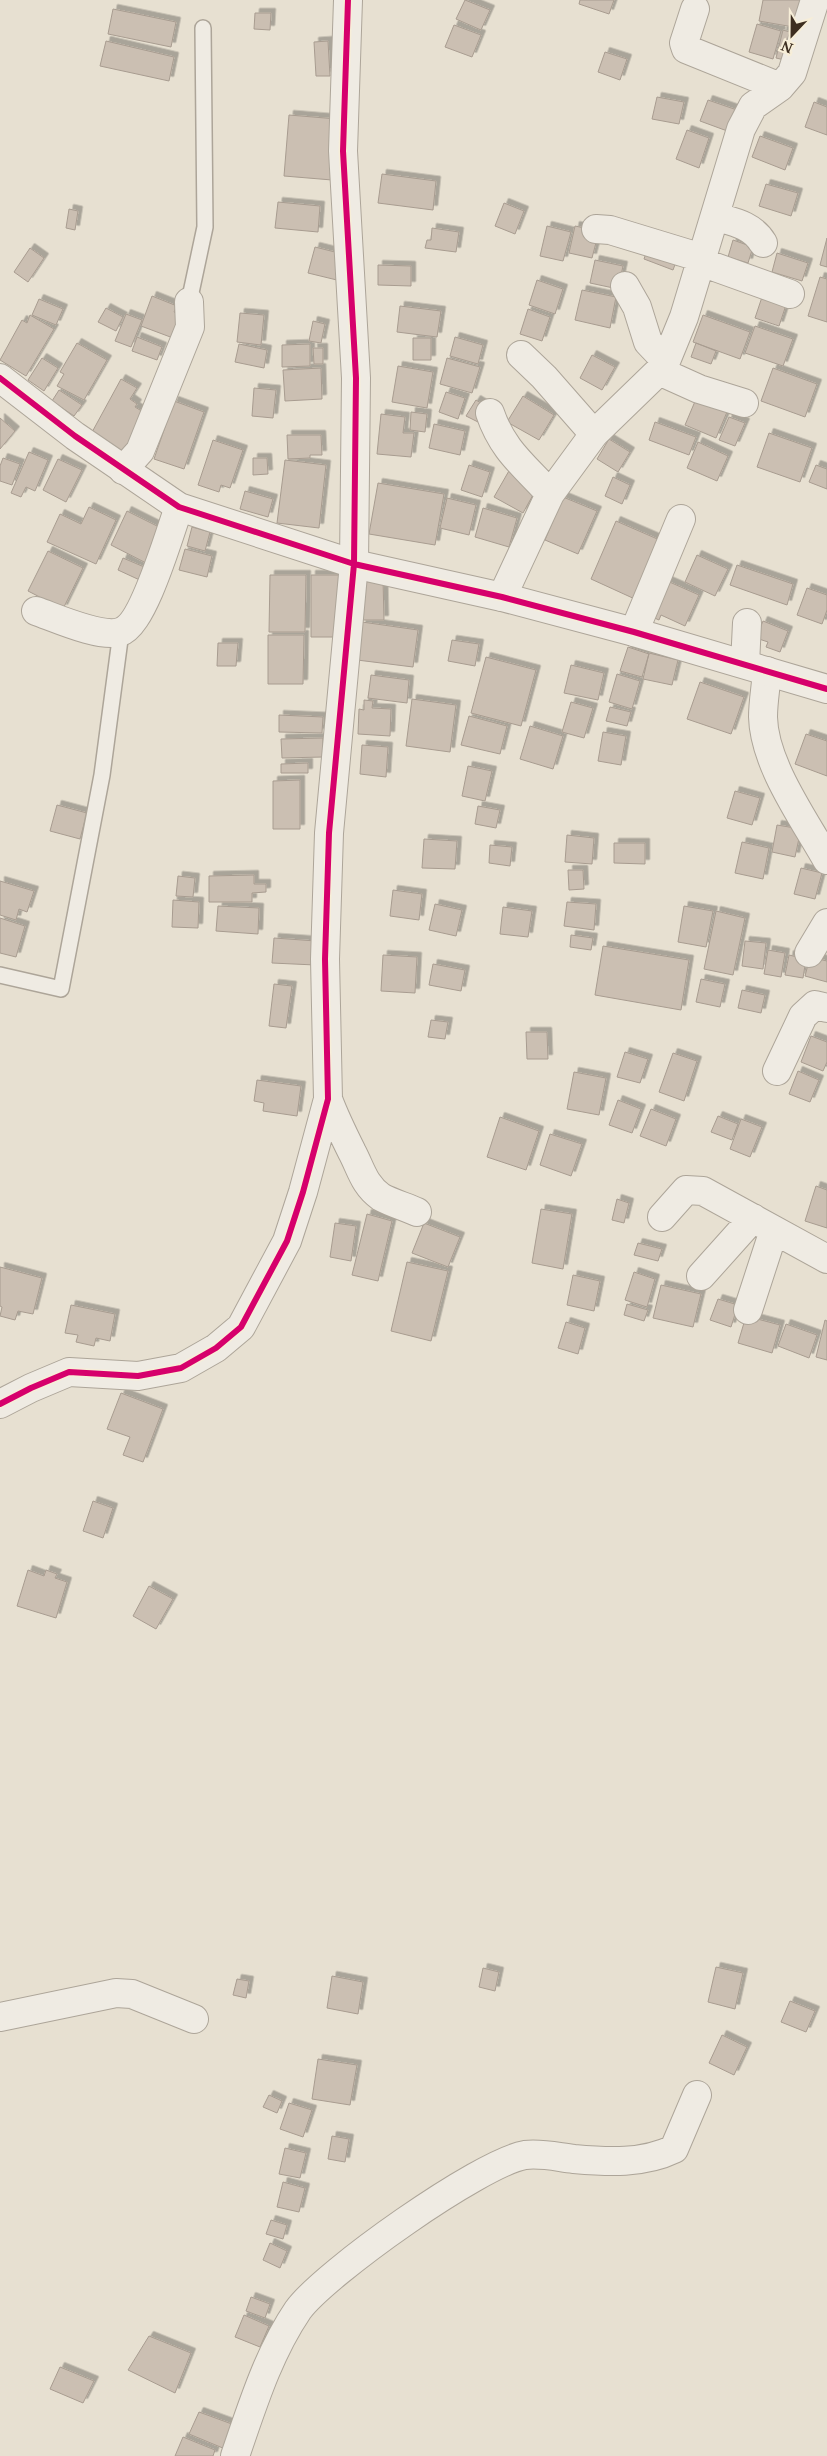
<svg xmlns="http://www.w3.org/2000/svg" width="827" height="2456" font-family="'Noto Serif',serif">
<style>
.building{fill:#cbbfb2;stroke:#a89c90;filter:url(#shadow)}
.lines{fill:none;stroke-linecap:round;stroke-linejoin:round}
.service-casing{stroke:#ada599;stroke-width:18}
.minor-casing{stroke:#ada599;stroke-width:30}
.tertiary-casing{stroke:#ada599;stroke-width:30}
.service{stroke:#efebe3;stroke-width:15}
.minor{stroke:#efebe3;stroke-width:28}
.tertiary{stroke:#efebe3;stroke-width:28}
.cycleway-casing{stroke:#f7eed8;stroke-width:9}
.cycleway{stroke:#d6006c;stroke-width:6}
</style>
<defs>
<filter id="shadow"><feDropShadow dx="4.5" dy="-4.5" stdDeviation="0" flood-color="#0004"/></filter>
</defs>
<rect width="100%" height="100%" fill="#e7e0d1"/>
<path class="building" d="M465 0 490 10 481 30 456 19Z
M580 0H614L609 14 579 4Z
M763 0H804L799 28 759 21Z
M113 9 176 22 171 47 108 34Z
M255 13H271L270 30 254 29Z
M757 24 781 31 773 59 749 52Z
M454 25 481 35 472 57 445 47Z
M783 30 800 35 793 62 776 58Z
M106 41 174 57 169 81 100 66Z
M328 41 330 76H316L314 42Z
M605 52 627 59 620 80 598 72Z
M657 97 684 102 679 124 652 119Z
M708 100 737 110 730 132 700 121Z
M814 102 827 107V135L805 127Z
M289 115 337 119 332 180 284 176Z
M687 130 709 138 699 168 676 159Z
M760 136 793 148 785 170 752 157Z
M382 174 436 181 433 210 378 203Z
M766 184 798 193 791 216 759 206Z
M278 202 320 206 318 232 275 228Z
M504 203 524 211 515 234 495 226Z
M69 209 78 211 75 230 66 228Z
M547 226 571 232 563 261 540 256Z
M575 226 599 231 592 258 569 253Z
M432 228 459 232 456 252 425 248 427 240H431Z
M827 238V267L820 265Z
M733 240 753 247 748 263 728 257Z
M649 244 679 254 673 270 644 259Z
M315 247 347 255 341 281 308 273Z
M30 248 44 258 28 282 14 272Z
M777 253 808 263 802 281 772 272Z
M595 260 623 266 618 289 590 283Z
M378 265 411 266V286L378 285Z
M820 277 827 279V322L808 316Z
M537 280 563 289 555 314 529 305Z
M582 290 616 297 610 328 575 320Z
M764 291 788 299 779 326 755 318Z
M152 296 177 306 174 312 182 316 173 338 141 326Z
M39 299 63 309 56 325 32 315Z
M400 306 441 311 437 337 397 332Z
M106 308 123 317 116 331 98 322Z
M528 309 550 317 542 341 520 334Z
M240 313 264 315 261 345 237 342Z
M126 314 142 320 131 347 115 341Z
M30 315 54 329 26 376 0 360 22 320 27 323Z
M703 315 750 332 740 359 693 342Z
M313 321 325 324 321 343 309 341Z
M755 326 793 339 783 366 745 353Z
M137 337 162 347 157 360 132 351Z
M455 337 483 345 478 364 450 356Z
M413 338H431V360H413Z
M77 343 107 360 84 400 57 386 64 374 60 372Z
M696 343 716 351 711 364 691 357Z
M239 344 267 350 264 368 235 362Z
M310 344V366L282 367V345Z
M313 348H323V364H314Z
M592 355 615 367 602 390 580 378Z
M42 358 58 368 44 391 28 380Z
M447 358 480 367 472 393 440 384Z
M398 366 433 372 427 408 392 402Z
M321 368 322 399 285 401 283 370Z
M773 368 817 384 805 417 761 401Z
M121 379 137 388 130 399 137 404 135 407 145 413 129 456 91 434Z
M254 388 276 390 273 418 252 416Z
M59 390 82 405 74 416 52 401Z
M446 392 465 398 458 419 439 412Z
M523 396 554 415 539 440 507 422Z
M696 399 727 412 716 438 685 425Z
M476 400 486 406 478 422 466 416Z
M174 401 204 412 184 469 154 459Z
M411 412 427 414 425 432 410 430Z
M381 414 405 417 403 433H414L411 457 377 454Z
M729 417 745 423 735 446 719 440Z
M0 418 15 431 0 449Z
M655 422 696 437 689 455 649 440Z
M434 424 465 431 460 455 429 448Z
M769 433 812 448 800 482 757 467Z
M287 435H321L322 455H310V458L288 459Z
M609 439 630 452 618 472 597 459Z
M213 440 243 450 230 488 221 485 219 492 198 485Z
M698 442 728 456 717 481 687 468Z
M29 452 48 460 35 491 26 487 21 497 11 493Z
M3 458 20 464 12 485 0 481V466Z
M253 458H267L268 474 253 475Z
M58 459 82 470 66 502 43 490Z
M285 460 326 465 319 528 277 523Z
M469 465 490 472 482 497 461 490Z
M816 465 827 469V489L809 482Z
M510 469 539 484 523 513 494 497Z
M613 477 630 485 622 504 605 496Z
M378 483 444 494 435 545 369 534Z
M245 491 273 499 268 517 240 509Z
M563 497 597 511 578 554 545 540Z
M447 498 476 505 469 535 440 528Z
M89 507 116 520 96 564 47 542 60 514 81 524Z
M483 508 517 518 509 547 475 537Z
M127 511 167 531 150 565 111 545Z
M616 521 662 541 637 600 591 579Z
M192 527 210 532 205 551 187 546Z
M185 549 212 556 207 577 179 570Z
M48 551 83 568 63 609 28 591Z
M697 555 728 569 715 596 685 582Z
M123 558 149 569 144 582 118 570Z
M737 565 793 584 787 605 730 585Z
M270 575H306L305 632H269Z
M311 575H342L341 637H311Z
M361 579H383L384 620H362Z
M665 580 699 595 685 626 661 615 659 620 650 616Z
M807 588 827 595V610L822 624 797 615Z
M763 621 788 631 780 652 766 647 768 642 756 638Z
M362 622 418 630 413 667 357 660Z
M268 635H304L303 684H268Z
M452 640 479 644 475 666 448 661Z
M218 643H238L236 666H217Z
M628 647 649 654 642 677 620 671Z
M649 653 678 660 672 685 643 679Z
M486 657 536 670 521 726 471 713Z
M571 665 604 673 598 700 564 693Z
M617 674 640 681 632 709 609 702Z
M371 675 409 680 407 703 368 698Z
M700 682 744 697 731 734 687 719Z
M412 699 456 705 450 752 406 746Z
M364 700 373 701 372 708 391 709 390 736 358 734 359 709 364 710Z
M571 702 593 708 584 738 562 732Z
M610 707 631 712 627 726 606 721Z
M279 715 323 717 322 733 279 732Z
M469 716 507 726 500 754 461 745Z
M530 726 563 736 553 769 520 759Z
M603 732 626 736 621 765 598 761Z
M806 734 827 741V776L795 764Z
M323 738V757L282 758 281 739Z
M362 745 388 747 386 777 360 774Z
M308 763V773H281V764Z
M468 766 492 771 485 801 462 796Z
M300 780V829H273V781Z
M735 791 760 798 752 825 727 818Z
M57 805 87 813 80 839 50 831Z
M478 806 500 810 496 828 475 824Z
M777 825 801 829 795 857 772 852Z
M567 835 594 838 592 864 565 862Z
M424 839 457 841 455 869 422 868Z
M742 842 769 848 763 879 735 873Z
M614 843H645V864L614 863Z
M490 845 512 847 510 866 489 863Z
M801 868 822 873 815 899 794 894Z
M568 870H583L584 889 569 890Z
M254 875V884H266V892L252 893V902H209V876Z
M178 876 195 878 193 897 176 896Z
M0 881 34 891 27 912 19 909 16 920 0 915Z
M393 890 422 894 419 920 390 916Z
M173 900 199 902 198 928 172 927Z
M567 902 596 904 594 930 564 926Z
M435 904 462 910 456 936 429 930Z
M218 906 259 908 258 934 216 931Z
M684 906 713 911 706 947 678 942Z
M503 907 532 911 528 937 500 934Z
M716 911 745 918 733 975 704 969Z
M0 918 25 926 16 957 0 953Z
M571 935 593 938 591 950 570 947Z
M274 938 316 941 315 965 272 963Z
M745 941 766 943 763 969 742 966Z
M603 946 689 960 681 1010 595 995Z
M768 950 785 953 781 977 764 974Z
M383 955 417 957 415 993 381 991Z
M789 955 806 959 803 978 785 975Z
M810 957 827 961V982L805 976Z
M433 964 465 970 461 991 429 985Z
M701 979 725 984 720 1007 696 1002Z
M274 984 292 986 286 1028 269 1026Z
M742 990 765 995 761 1013 738 1008Z
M431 1020 448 1022 445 1039 428 1037Z
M526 1032H547L548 1059H527Z
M811 1036 827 1042V1062L823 1071 801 1062Z
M625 1052 648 1059 640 1083 617 1077Z
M673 1053 697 1061 684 1101 659 1092Z
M798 1071 819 1080 810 1102 789 1094Z
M574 1072 606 1078 599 1115 567 1109Z
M257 1080 301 1086 297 1116 263 1111 264 1103 254 1101Z
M618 1100 641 1109 632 1133 609 1125Z
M651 1109 676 1119 666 1146 640 1136Z
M718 1116 738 1124 732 1140 711 1132Z
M500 1117 539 1131 526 1170 487 1157Z
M741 1119 762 1127 750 1157 730 1149Z
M550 1134 582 1144 571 1176 540 1165Z
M816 1186 827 1190V1228L805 1221Z
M617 1199 629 1203 624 1223 612 1220Z
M541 1209 572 1214 563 1269 532 1263Z
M367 1214 392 1221 378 1281 352 1275Z
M335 1223 356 1226 351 1261 330 1257Z
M424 1223 460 1237 448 1267 412 1253Z
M638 1243 662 1249 658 1261 634 1255Z
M407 1262 448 1271 431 1341 391 1331Z
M0 1267 42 1278 33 1314 18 1311 15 1320 0 1316 2 1307 0 1306Z
M634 1272 655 1279 647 1307 625 1300Z
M573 1275 600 1281 594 1311 567 1305Z
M661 1285 701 1294 693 1327 653 1318Z
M718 1299 738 1305 731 1327 710 1320Z
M627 1304 648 1310 644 1321 624 1315Z
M71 1305 115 1314 110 1341 96 1338 94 1346 76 1342 78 1335 65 1333Z
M746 1316 780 1325 772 1353 738 1343Z
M825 1320 827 1321V1360L816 1357Z
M566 1322 585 1328 578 1354 558 1348Z
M786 1324 817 1335 809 1358 778 1346Z
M121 1393 163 1409 143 1462 123 1455 130 1437 107 1429Z
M93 1501 113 1508 103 1538 83 1531Z
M28 1570 44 1576 46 1570 57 1574 55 1578 67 1582 56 1618 17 1606Z
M149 1586 173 1599 156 1629 133 1616Z
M716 1967 743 1973 735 2009 708 2002Z
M483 1968 499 1972 495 1991 479 1987Z
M332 1976 363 1982 358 2014 327 2008Z
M237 1979 249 1981 246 1998 233 1995Z
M790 2001 815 2011 806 2032 781 2022Z
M722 2035 747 2047 734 2075 709 2063Z
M318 2059 357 2065 350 2105 312 2099Z
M269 2095 282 2101 277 2113 263 2107Z
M289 2103 312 2110 303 2137 280 2129Z
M332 2136 349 2139 345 2162 328 2159Z
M285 2148 306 2153 300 2178 279 2174Z
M283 2182 305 2188 299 2212 277 2207Z
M271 2220 287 2225 283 2239 266 2234Z
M270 2243 287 2251 280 2268 263 2260Z
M251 2297 270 2304 265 2318 246 2311Z
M244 2315 269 2326 260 2347 235 2337Z
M149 2336 191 2353 175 2393 128 2370Z
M60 2367 94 2381 83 2403 50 2389Z
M199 2412 240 2427 230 2451 189 2434Z
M183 2437 215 2450 213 2456H175Z"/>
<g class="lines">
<defs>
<path id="service" d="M189 302 205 227 203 28
M0 975 61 989 102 775 121 632"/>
<path id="minor" d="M695 9 684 43 686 49 780 87
M716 217C734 222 752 225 763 243
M596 229 610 230 702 258
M701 262 790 294
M625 286 637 307 648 342 666 361
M521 355 544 377 594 434
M659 371 699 389 744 403
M490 413C503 451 524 465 550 494
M123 470 140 451 190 327 189 302
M502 597 550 494 594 434 659 371 666 361 684 317 741 129 753 106 780 87 792 73 815 0
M36 611C56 618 100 638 120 632 144 625 170 531 179 507
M634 632 681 519
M745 664 747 623
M767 671C766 686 763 702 763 717 764 764 804 819 827 860
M809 953 827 923
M777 1071 803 1016 815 1005 827 1008
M328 1099C335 1118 343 1134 352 1152 361 1169 364 1185 381 1197 392 1203 406 1207 417 1212
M662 1217 686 1190 703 1191 827 1259
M701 1276 753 1218
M748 1310 774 1230
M0 1404 31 1388 69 1372 138 1376 181 1368 216 1348 241 1327 287 1241 303 1192 328 1099 325 959 329 833 354 564 356 378 343 151 348 0
M0 2017 116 1993 132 1994 194 2019
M235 2456C252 2407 268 2354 298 2310 325 2273 480 2163 525 2155 542 2153 557 2157 574 2159 608 2162 643 2164 674 2149L697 2095"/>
<path id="tertiary" d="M0 378 75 436 179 507 354 564 502 597 634 632 827 689"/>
</defs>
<use href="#service" class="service-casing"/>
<use href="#minor" class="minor-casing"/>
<use href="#tertiary" class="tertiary-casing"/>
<use href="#service" class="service"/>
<use href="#minor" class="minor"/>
<use href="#tertiary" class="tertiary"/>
<defs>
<path id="cycleway" d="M0 378 75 436 179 507 354 564 502 597 634 632 827 689
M0 1404 31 1388 69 1372 138 1376 181 1368 216 1348 241 1327 287 1241 303 1192 328 1099 325 959 329 833 354 564 356 378 343 151 348 0"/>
</defs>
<use href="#cycleway" class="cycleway-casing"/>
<use href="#cycleway" class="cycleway"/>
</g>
<g transform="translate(792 35) rotate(202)" stroke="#f7eed8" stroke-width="4" paint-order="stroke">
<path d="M0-4L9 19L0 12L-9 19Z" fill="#3d2e20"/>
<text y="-8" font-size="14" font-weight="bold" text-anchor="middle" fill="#3d2e20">N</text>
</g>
</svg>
